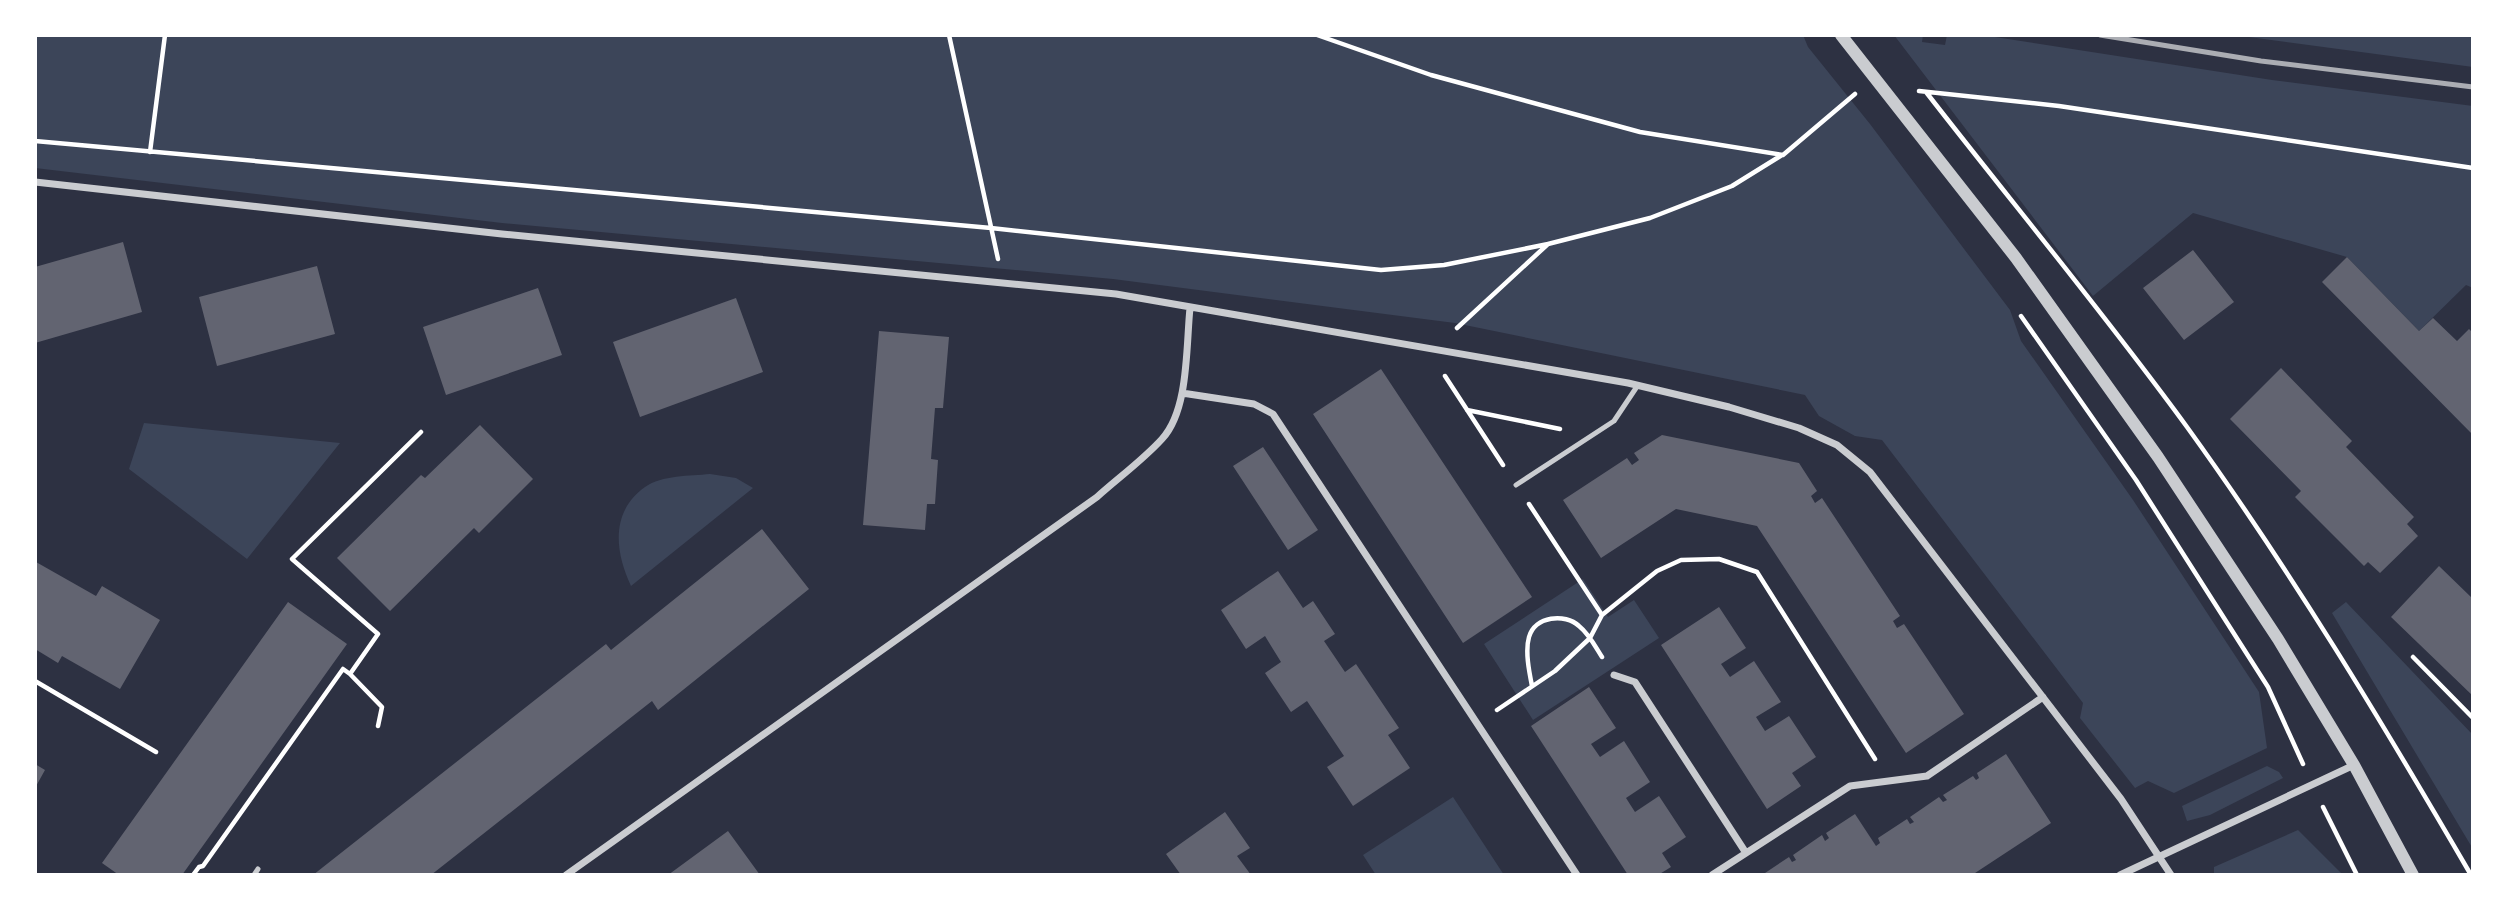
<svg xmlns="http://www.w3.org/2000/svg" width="2508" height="910" font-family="'DejaVu Sans',sans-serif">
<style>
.green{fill:#3c4559}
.building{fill:#626471}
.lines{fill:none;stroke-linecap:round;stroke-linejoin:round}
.path{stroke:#fff;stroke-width:4.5}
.service{stroke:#caccd0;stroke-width:5}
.minor{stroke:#caccd0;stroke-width:7}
.tertiary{stroke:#caccd0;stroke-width:12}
.rail{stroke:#abadb3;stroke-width:5}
</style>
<rect width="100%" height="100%" fill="#2d3142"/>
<path class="green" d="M35 35H1803L1808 47 1870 124 2010 310 2021 341 2133 500 2259 692 2267 748 2174 793 2148 781 2135 788 2080 718 2083 703 1882 440 1855 436 1819 416 1805 395 1455 323 1113 279 502 223 35 168Z
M1894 35H1923L1922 42 1945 45 1947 35H1982L2272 80 2473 106V288L2466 285 2419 331 2347 257 2193 213 2093 296Z
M2234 35H2473V67Z
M144 423 340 443 247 559 129 469Z
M710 474 736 478 753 488 631 586C615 552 610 512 645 487 662 475 690 476 710 474Z
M1583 579 1608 617 1634 600 1659 638 1533 720 1484 644Z
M2346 602 2473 735V849L2332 613Z
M2267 766 2279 772 2283 778 2210 815 2187 821 2182 806Z
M1453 797 1504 875H1376L1363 855Z
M2298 830 2343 875H2214V867Z"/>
<path class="building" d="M123 242 142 312 35 343V267Z
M2193 250 2234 302 2184 340 2143 288Z
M2347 257 2419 331 2433 318 2457 341 2469 329 2473 333V435L2322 282Z
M317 266 335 334 217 366 199 297Z
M538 288 562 355 446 395 423 327Z
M736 298 763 372 640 417 613 342Z
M879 331 949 337 943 408H935L931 459 938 460 935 504H927L925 530 863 525Z
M2281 368 2352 441 2346 447 2414 517 2407 524 2418 536 2380 573 2368 562 2364 566 2295 497 2301 491 2230 419Z
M1381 369 1532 597 1463 643 1313 414Z
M480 425 533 479 479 533 474 528 390 611 337 558 421 475 425 478Z
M1662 435 1799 463 1817 491 1811 496 1815 503 1822 498 1900 616 1893 621 1897 628 1904 624 1964 714 1906 753 1757 526 1676 509 1601 558 1563 500 1627 458 1632 465 1639 460 1634 453Z
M1263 447 1318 530 1288 550 1233 466Z
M762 529 809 589 658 710 652 701 431 875H313L606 644 611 650Z
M36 562 96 596 102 586 160 620 120 689 62 656 58 663 35 649Z
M2439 566 2473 599V696L2391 617Z
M1278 571 1303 608 1313 601 1335 634 1324 641 1345 672 1356 664 1399 728 1388 735 1410 768 1353 806 1327 767 1344 756 1307 701 1291 712 1265 673 1281 662 1265 636 1246 649 1221 610Z
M288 602 347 644 182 875H119L102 863Z
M1719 607 1746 648 1721 664 1730 677 1754 661 1781 702 1756 717 1765 731 1789 716 1816 757 1792 773 1801 786 1767 809 1661 645Z
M1589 687 1616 728 1591 744 1600 757 1624 741 1650 782 1626 798 1635 812 1659 796 1686 837 1662 853 1671 867 1658 875H1628L1531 726Z
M2006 754 2051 823 1972 875H1762L1789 857 1792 862 1796 860 1793 855 1822 835 1825 841 1829 838 1826 833 1855 814 1876 846 1880 843 1878 838 1907 819 1910 824 1914 822 1910 817 1939 797 1943 802 1947 800 1943 795 1973 776 1976 780 1979 778 1977 773Z
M35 764 45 770 35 788Z
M1225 812 1250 848 1237 856 1251 875H1181L1166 854Z
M728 831 760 875H668Z"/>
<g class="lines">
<path class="path" d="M949 35 998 259
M1317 35 1431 75 1640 132 1783 155 1855 94
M1919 91 2059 106 2473 168
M1926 92C2013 204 2104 313 2187 427 2291 571 2382 722 2471 875
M35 141 991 228 1381 270 1444 265 1548 244
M150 152 165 35
M2021 316 2136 480 2268 687 2303 764
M1457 328 1548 244 1650 218 1732 186 1782 155
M1445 376 1503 465
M1467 410 1560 429
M1529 504 1602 615
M2413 657 2473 718
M35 681 156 752
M1532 686C1529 671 1525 651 1529 637 1535 616 1565 613 1579 626 1589 634 1595 646 1602 657
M1497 710 1555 671 1590 638 1602 615 1657 571 1681 560 1719 559 1757 572 1875 759
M378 726 382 707 350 674 378 634 292 559 421 432
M2323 807 2357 875
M193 875 199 867 203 866 343 669 350 674"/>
<path class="service" d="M1516 485 1614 421 1638 385
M254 875 258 869"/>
<path class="minor" d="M35 182 502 234 1116 294 1628 383 1729 407 1799 428 1837 445 1870 472 2121 799 2171 875
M1182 393 1254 404 1273 414 1577 875
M1614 675 1635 682 1746 853
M566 875 1097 497C1118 478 1143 460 1162 439 1189 410 1186 346 1190 308
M1712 875 1850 786 1927 776 2043 697
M2120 875 2354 765"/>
<path class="tertiary" d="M1841 35 2016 258 2158 457 2278 639 2354 765 2413 875"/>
<path class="rail" d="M2100 35 2261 61 2473 87"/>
</g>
<rect width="2508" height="910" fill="none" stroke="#ffffff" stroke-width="74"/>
</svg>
